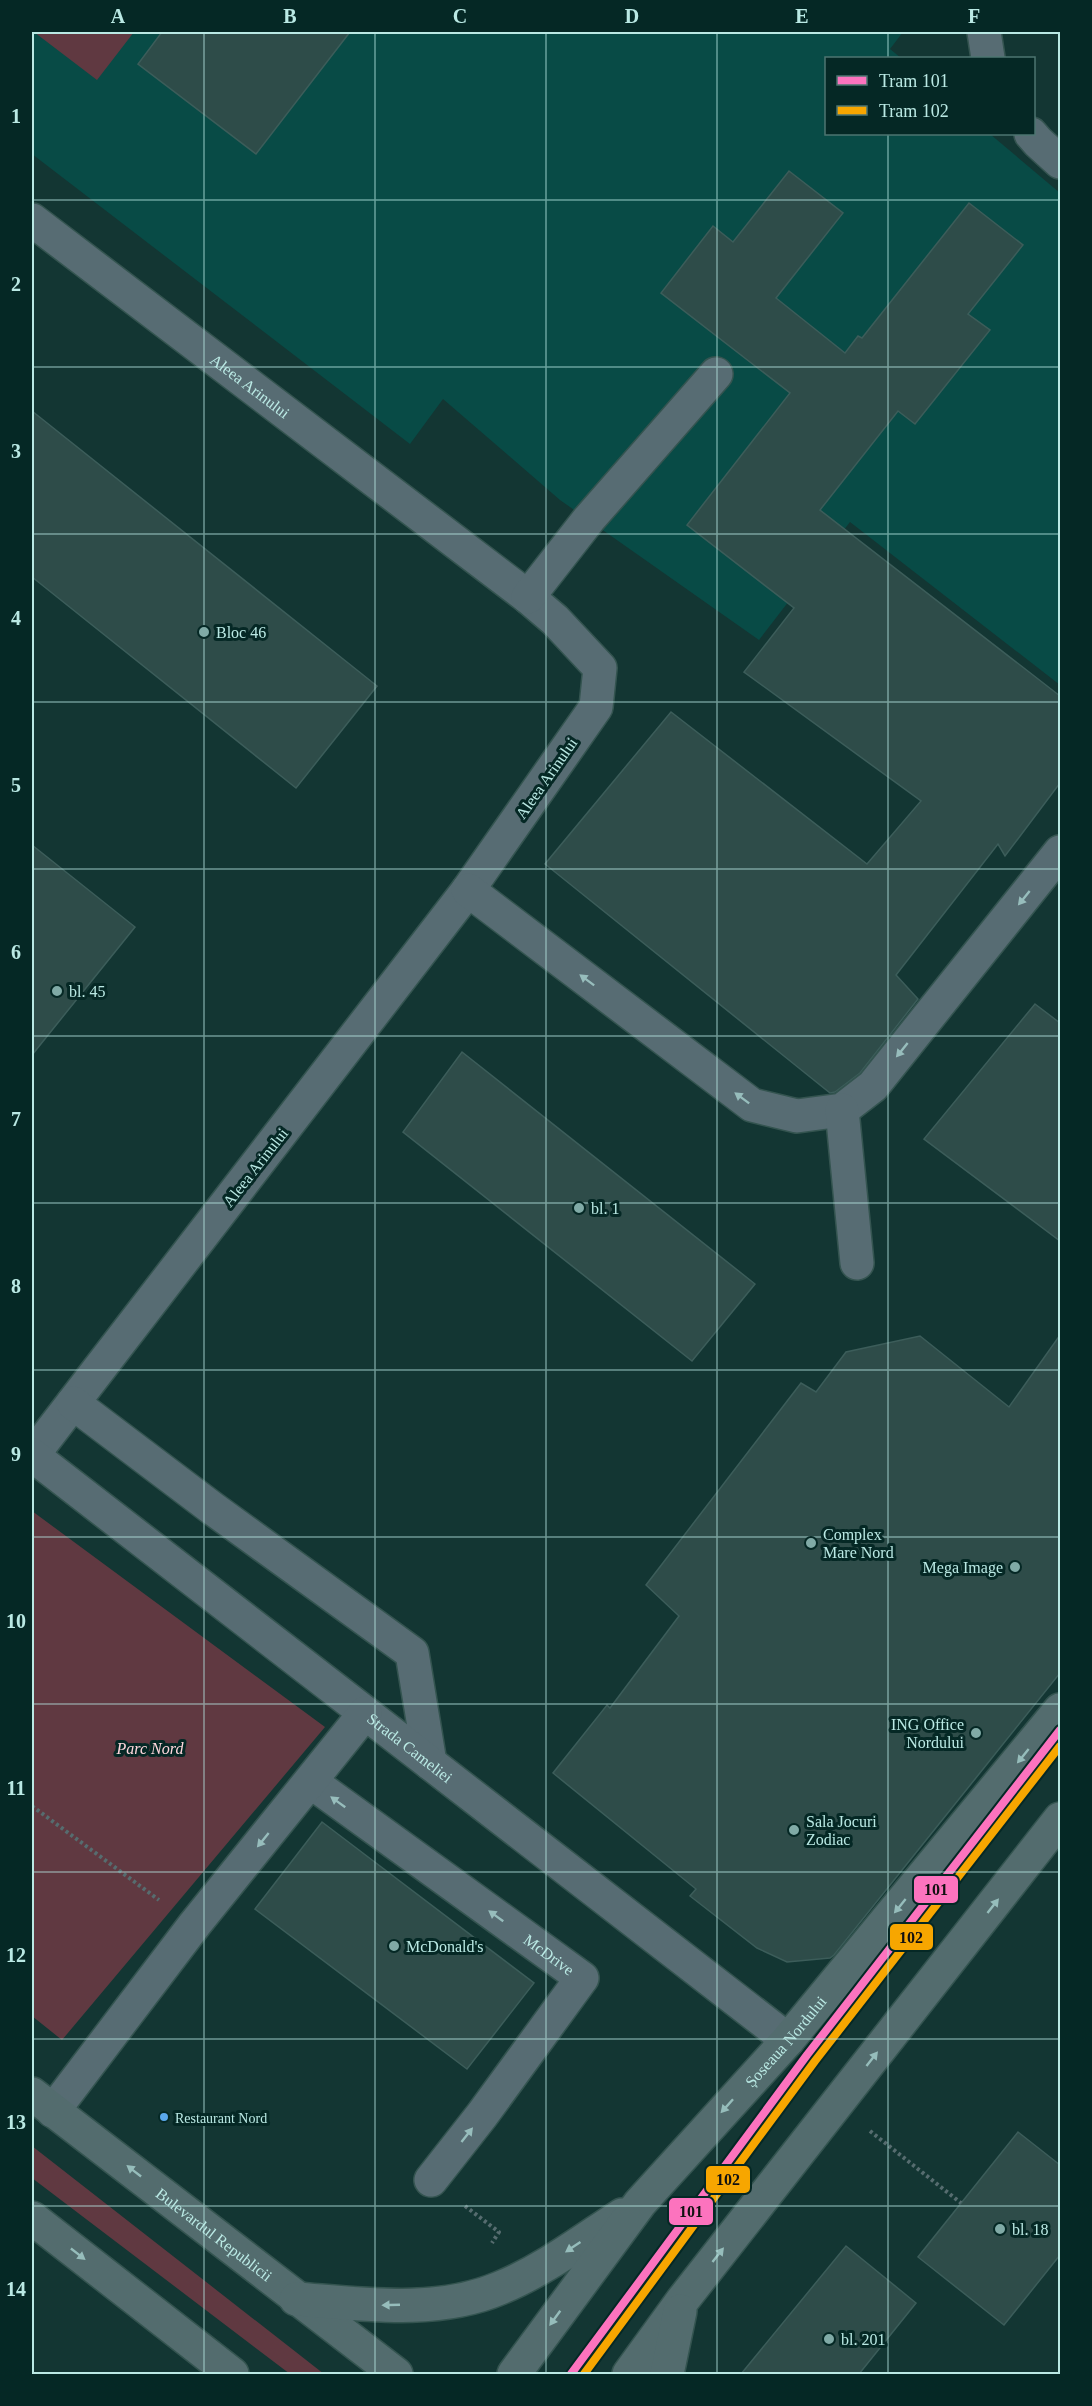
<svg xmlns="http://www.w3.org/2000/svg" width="1092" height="2406" font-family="'Times New Roman',serif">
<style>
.built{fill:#084b46}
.green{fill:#603941}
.building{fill:#2e4c49;stroke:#3c5d5a;stroke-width:1.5}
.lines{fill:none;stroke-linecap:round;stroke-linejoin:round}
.minor-casing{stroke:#345450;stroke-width:36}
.major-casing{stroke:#345450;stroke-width:36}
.path{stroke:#566c6f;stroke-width:4;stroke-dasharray:3 3;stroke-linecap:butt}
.minor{stroke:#576c73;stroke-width:33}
.major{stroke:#536c6e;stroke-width:33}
.tram-1-casing{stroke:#052825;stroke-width:12}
.tram-2-casing{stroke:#052825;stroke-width:12}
.tram-1{stroke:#fc73be;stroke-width:8}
.tram-2{stroke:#f7a600;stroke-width:8}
.oneway{fill:#97bdbc}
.oneway2{fill:#96bdbb}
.grid{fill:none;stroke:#bae9e4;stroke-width:1.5;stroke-opacity:0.55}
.poi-dot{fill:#80aaa6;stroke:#052825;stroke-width:2}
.bus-dot{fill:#5aa8eb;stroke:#052825;stroke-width:2}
.labels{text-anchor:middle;stroke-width:6;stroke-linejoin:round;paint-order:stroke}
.bus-label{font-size:14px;fill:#bae9e4;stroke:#052825;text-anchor:start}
.street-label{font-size:16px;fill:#bae9e4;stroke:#052825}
.poi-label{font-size:16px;fill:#bae9e4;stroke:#052825;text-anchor:start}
.park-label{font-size:16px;font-style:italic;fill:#ffd7dd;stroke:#052825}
.line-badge{stroke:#052825;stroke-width:2}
.pale-badge-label{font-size:16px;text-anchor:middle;font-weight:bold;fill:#111}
.neatline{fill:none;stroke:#bae9e4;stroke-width:2}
.grid-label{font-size:20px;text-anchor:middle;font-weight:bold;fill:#bae9e4}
</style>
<rect width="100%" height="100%" fill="#133633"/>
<path class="built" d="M32 32H903L890 49 901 58H826V134H990L1060 193V685L850 522 759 640 560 500 443 399 410 444 32 154Z"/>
<path class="green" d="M34 32H134L97 80Z
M32 1511 325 1727 62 2040 32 2016Z
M32 2146 324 2374H290L32 2178Z"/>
<path class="building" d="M162 32H350L256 154 138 64Z
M789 171 843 213 776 298 845 353 858 336 862 338 969 203 1023 245 968 314 990 330 915 424 898 411 820 510 1060 696V783L1005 856 998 844 896 975 918 999 860 1073 835 1092 830 1093 545 864 671 712 867 864 921 801 744 672 794 608 687 525 790 393 661 293 713 226 733 242Z
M32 411 377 686 296 788 32 577Z
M32 845 135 927 32 1055Z
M1035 1004 1060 1023V1241L924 1139Z
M462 1052 755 1284 692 1361 403 1132Z
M1060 1335V1673L834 1955 830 1958 787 1962 757 1948 690 1896 696 1889 553 1773 607 1705 610 1708 679 1616 646 1585 801 1383 816 1392 846 1352 920 1336 1009 1407Z
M322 1822 534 1983 467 2069 255 1909Z
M1018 2132 1060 2165V2255L1004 2325 918 2257Z
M846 2246 916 2303 859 2374H741Z"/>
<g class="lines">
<defs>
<g id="minor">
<path d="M984 32 988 58"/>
<path d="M1031 134 1038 142 1060 162"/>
<path id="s1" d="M32 220 528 597 555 620 600 668 596 707 468 890 32 1456"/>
<path d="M528 597 589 519 716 374"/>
<path d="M468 890 752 1105 797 1116 842 1110 873 1086 1060 852"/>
<path d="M842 1110 857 1263"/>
<path d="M73 1403 212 1508 412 1653 430 1763"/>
<path id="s2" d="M32 1455 788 2040"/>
<path id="s3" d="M311 1782 582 1978 482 2115 431 2180"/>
<path d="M53 2111 195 1924 365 1713"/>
</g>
<g id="major">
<path id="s4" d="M32 2094 396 2374"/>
<path d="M32 2218 232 2374"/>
<path d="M296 2299C362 2304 437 2315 500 2288 544 2270 582 2241 622 2215"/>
<path id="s5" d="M514 2374 640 2203 788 2040 1060 1710"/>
<path d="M629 2374 682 2301 1060 1819"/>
<path d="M667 2374 680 2311"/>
</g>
</defs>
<use href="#minor" class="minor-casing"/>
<use href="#major" class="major-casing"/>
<path class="path" d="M32 1806 159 1900
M870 2131 961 2203
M465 2206 499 2232 492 2243"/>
<use href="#minor" class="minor"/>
<use href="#major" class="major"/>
<defs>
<path id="tram-1" d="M571 2374 807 2055 1060 1730"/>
<path id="tram-2" d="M584 2374 815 2061 1060 1746"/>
</defs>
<use href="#tram-1" class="tram-1-casing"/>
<use href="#tram-2" class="tram-2-casing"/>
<use href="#tram-1" class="tram-1"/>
<use href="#tram-2" class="tram-2"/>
</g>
<defs><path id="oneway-solid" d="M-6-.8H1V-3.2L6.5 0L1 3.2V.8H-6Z" transform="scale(1.5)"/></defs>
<g class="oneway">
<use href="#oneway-solid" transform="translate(1024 898) rotate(129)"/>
<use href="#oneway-solid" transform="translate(587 980) rotate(-143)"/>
<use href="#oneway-solid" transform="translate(902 1050) rotate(129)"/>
<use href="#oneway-solid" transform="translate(742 1098) rotate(-143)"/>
<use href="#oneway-solid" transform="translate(338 1802) rotate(-144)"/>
<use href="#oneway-solid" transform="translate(263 1840) rotate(129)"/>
<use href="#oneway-solid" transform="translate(496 1916) rotate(-144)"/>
<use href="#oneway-solid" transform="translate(467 2135) rotate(-52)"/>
</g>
<g class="oneway2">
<use href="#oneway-solid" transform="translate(1023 1756) rotate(129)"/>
<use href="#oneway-solid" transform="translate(900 1906) rotate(129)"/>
<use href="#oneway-solid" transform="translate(993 1906) rotate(-52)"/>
<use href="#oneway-solid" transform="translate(872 2059) rotate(-52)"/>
<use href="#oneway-solid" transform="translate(727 2106) rotate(132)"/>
<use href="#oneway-solid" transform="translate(134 2171) rotate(-142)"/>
<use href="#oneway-solid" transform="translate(573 2247) rotate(146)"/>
<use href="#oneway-solid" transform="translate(78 2254) rotate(38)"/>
<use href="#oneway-solid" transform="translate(718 2255) rotate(-52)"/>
<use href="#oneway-solid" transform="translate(391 2305) rotate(178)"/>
<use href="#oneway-solid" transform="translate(555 2318) rotate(126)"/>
</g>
<path class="grid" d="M204 32V2374M375 32V2374M546 32V2374M717 32V2374M888 32V58M888 134V2374M32 200H1060M32 367H1060M32 534H1060M32 702H1060M32 869H1060M32 1036H1060M32 1203H1060M32 1370H1060M32 1537H1060M32 1704H1060M32 1872H1060M32 2039H1060M32 2206H1060"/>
<g class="poi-dot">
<circle cx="204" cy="632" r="6"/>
<circle cx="57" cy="991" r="6"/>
<circle cx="579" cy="1208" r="6"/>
<circle cx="811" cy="1543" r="6"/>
<circle cx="1015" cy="1567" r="6"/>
<circle cx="976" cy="1733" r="6"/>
<circle cx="794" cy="1830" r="6"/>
<circle cx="394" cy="1946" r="6"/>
<circle cx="1000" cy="2229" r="6"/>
<circle cx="829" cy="2339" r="6"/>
</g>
<circle class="bus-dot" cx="164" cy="2117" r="5"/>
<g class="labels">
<g class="bus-label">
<text x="175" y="2123">Restaurant Nord</text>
</g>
<g class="street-label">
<text dy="6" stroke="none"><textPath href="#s1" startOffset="274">Aleea Arinului</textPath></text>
<text transform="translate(546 778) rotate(-55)" y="6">Aleea Arinului</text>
<text transform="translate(255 1167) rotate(-52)" y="6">Aleea Arinului</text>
<text dy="6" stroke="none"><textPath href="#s2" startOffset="478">Strada Cameliei</textPath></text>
<text dy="6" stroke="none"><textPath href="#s3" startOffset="294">McDrive</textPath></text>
<text dy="6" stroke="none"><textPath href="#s5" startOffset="430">Șoseaua Nordului</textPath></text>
<text dy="6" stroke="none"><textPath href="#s4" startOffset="230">Bulevardul Republicii</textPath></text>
</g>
<g class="poi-label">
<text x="216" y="638">Bloc 46</text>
<text x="69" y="997">bl. 45</text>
<text x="591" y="1214">bl. 1</text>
<text x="823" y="1540">Complex<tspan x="823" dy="18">Mare Nord</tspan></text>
<text x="1003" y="1573" text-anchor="end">Mega Image</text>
<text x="964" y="1730" text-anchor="end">ING Office<tspan x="964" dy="18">Nordului</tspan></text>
<text x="806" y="1827">Sala Jocuri<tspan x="806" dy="18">Zodiac</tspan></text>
<text x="406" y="1952">McDonald's</text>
<text x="1012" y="2235">bl. 18</text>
<text x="841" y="2345">bl. 201</text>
</g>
<g class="park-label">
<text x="150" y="1754">Parc Nord</text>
</g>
</g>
<g class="line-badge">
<rect x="913" y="1875" width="46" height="29" rx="6" fill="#fc73be"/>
<rect x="889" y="1923" width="45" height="28" rx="6" fill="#f7a600"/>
<rect x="705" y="2165" width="46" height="29" rx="6" fill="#f7a600"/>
<rect x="668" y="2197" width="46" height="29" rx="6" fill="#fc73be"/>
</g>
<g class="pale-badge-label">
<text x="936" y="1895">101</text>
<text x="911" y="1943">102</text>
<text x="728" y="2185">102</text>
<text x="691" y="2217">101</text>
</g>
<rect width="1092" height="2406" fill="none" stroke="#052825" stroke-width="66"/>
<rect x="825" y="57" width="210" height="78" fill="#052825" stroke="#4d7571" stroke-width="1.5"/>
<rect x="837" y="76" width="30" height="9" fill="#fc73be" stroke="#4d7571" stroke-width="1.5"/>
<text x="879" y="87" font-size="18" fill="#bae9e4">Tram 101</text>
<rect x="837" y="106" width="30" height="9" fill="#f7a600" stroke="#4d7571" stroke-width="1.5"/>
<text x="879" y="117" font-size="18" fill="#bae9e4">Tram 102</text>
<rect x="33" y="33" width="1026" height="2340" class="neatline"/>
<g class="grid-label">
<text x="118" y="23">A</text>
<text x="290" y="23">B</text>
<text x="460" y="23">C</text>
<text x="632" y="23">D</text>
<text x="802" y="23">E</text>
<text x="974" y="23">F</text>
<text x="16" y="123">1</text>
<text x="16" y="291">2</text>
<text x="16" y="458">3</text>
<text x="16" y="625">4</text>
<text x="16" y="792">5</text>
<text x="16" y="959">6</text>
<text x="16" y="1126">7</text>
<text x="16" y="1293">8</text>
<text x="16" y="1461">9</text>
<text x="16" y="1628">10</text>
<text x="16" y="1795">11</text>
<text x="16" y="1962">12</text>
<text x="16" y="2129">13</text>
<text x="16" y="2296">14</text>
</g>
</svg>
